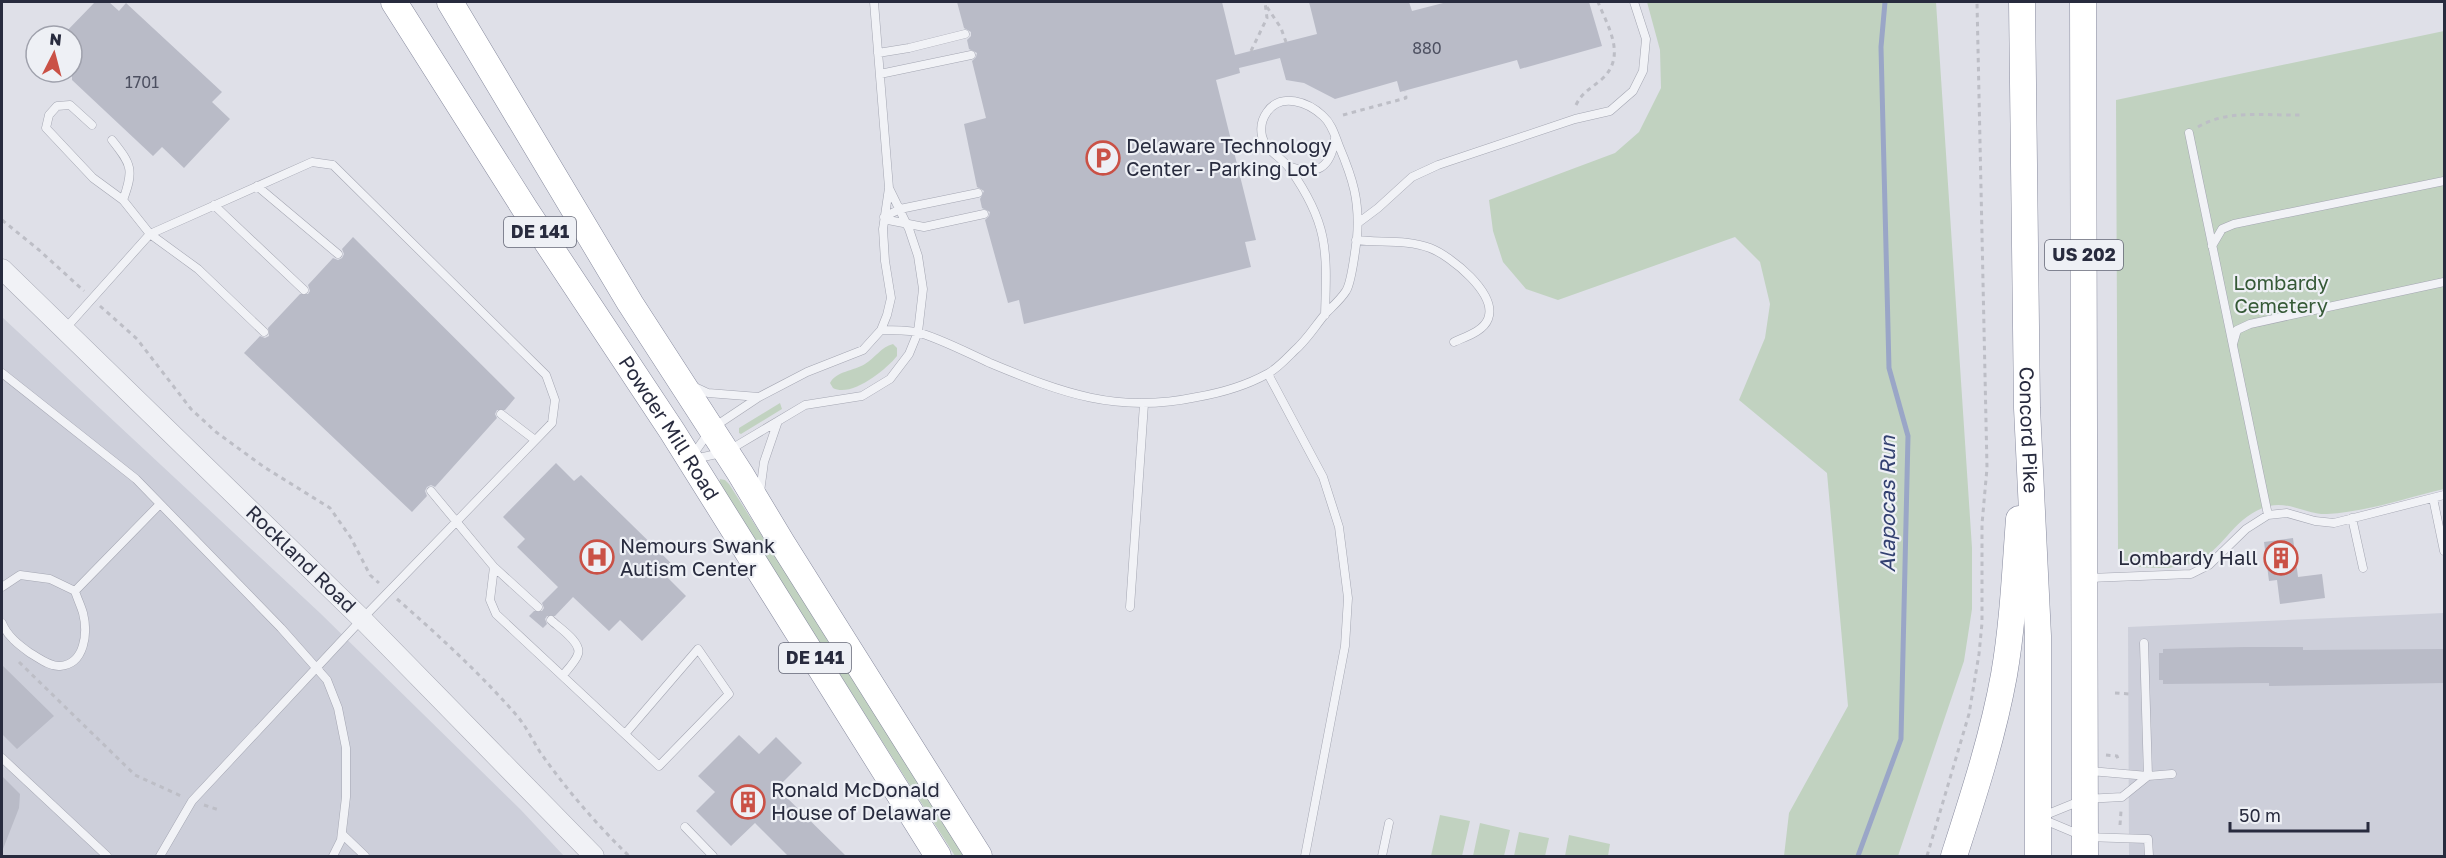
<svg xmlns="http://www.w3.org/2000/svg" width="2446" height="858" font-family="'Golos Text',sans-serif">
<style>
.built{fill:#cdcfda}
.green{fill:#c1d2c0}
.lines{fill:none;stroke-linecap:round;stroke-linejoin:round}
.stream{stroke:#9aa6c7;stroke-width:5}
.building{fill:#b9bbc7}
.service-casing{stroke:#a4a6b2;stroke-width:9}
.tertiary-casing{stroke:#a4a6b2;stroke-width:21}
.trunk-casing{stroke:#878a9e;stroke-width:27}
.path{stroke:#bdbec6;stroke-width:3;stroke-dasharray:4.5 4.5;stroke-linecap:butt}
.service{stroke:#f1f2f6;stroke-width:8}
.tertiary{stroke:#f1f2f6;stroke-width:20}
.trunk{stroke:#fff;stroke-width:26}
.labels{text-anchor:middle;stroke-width:4.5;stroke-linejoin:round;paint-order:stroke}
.number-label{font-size:16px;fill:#4c4f60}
.shield{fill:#eef0f5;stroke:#636675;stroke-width:1.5}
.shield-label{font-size:18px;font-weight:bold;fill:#282b3e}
.poi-label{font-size:20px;fill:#282b3e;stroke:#eef0f5;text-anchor:start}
.park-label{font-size:20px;fill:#365a37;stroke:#eef0f5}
.street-label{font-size:20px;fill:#282b3e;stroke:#eef0f5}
.water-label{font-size:21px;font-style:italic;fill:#334171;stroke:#eef0f5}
</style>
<rect width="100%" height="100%" fill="#dfe0e8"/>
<path class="built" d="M2 317 320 613 521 810 564 856H2Z
M2444 613V856H2129L2128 627Z"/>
<path class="green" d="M1647 2H1936L1972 548V609L1964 661 1898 856H1784L1789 813 1848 706 1827 473 1739 400 1765 338 1770 304 1760 262 1735 237 1558 300 1526 289 1503 262 1493 231 1489 200 1615 153 1639 132 1661 88 1660 50Z
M2444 31V489C2406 498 2366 512 2327 514 2307 515 2290 501 2269 506 2232 516 2224 552 2193 563 2172 571 2146 567 2124 566L2121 562 2118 549 2116 100Z
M893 344 897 348V356C886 370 851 398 833 388L830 383C836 371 854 371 865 364 875 358 881 347 893 344Z
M780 403 782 409 741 434 739 433V428Z
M720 479 725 480 729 484 966 856H955L719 484Z
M1440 815 1470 821 1462 856H1431Z
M1480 823 1510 830 1504 856H1473Z
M1519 832 1549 838 1545 856H1514Z
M1569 835 1610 844 1608 856H1565Z"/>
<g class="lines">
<path class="stream" d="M1858 856 1901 739 1908 436 1889 368 1881 47 1885 2"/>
</g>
<path class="building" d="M95 2H109L119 11 126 3 222 92 212 102 230 119 184 168 162 147 153 156 72 80V36H62Z
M957 2H1222L1235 55 1317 34 1309 2H1409L1412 11 1447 2H1589L1602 46 1520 69 1517 60 1400 92 1397 81 1335 99 1304 83 1286 80 1280 58 1239 68 1240 73 1216 80 1256 240 1245 242 1251 267 1024 324 1019 300 1008 303 985 220 989 216 990 212 982 208 980 199 984 191 977 187 964 124 986 118 972 61 976 57 977 53 969 49 967 40 971 36V32L964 28Z
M353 237 515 398 505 410H497L495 414 497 418 435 487 431 485 427 487 425 491 427 496 412 512 244 353 260 336 265 338 269 336 268 328 300 294H308L310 291 308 285 333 258 338 260 342 258 344 254 342 249Z
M556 463 574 481 581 475 676 568 667 577 686 596 642 641 620 620 609 631 573 597 555 616H547L545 619 547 624 543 628 529 616 534 611H542L544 608 542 603 558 587 517 547 525 539 503 517Z
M2293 538 2298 577 2322 574 2325 598 2280 604 2277 580 2269 581 2264 542Z
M2244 647H2303V650L2445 649V683L2269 686V683L2163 684V680H2159V653H2163V649Z
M2 665 54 716 17 749 2 734Z
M739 735 759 754 776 737 802 763 777 788 846 856H788L755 823 731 846 696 811 715 792 698 776Z
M2 776 20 794 19 808 3 849Z"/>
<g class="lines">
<defs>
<path id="service" d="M878 53 909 48 965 34
M880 74 971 55
M92 125 70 105 57 106 49 115 46 128 93 178 123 200 150 234 198 269 264 332
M2189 133 2268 515
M112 140C132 165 134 170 123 200
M1288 166C1317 177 1331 168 1335 138
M257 186 338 254
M214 205 304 290
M884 217 888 220 924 227 984 214
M884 217 900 209 978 193
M1358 223 1378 208 1412 177 1438 165 1575 119 1610 111 1633 91 1643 71 1646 39 1634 2
M1356 240C1380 243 1407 239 1430 248 1451 256 1498 294 1488 319 1483 332 1464 337 1454 342
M2212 246 2222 229 2234 224 2444 181
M65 329 150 234 312 162 333 165 546 375 555 400 552 423 362 619 192 801 160 856
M881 330C893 330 905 330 916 332 935 336 970 354 990 363 1062 393 1117 414 1197 397 1220 393 1247 385 1267 374 1277 369 1286 359 1294 351 1307 340 1315 326 1326 313 1333 306 1341 299 1346 291 1352 282 1355 250 1357 238 1360 201 1353 179 1339 146 1335 136 1332 124 1323 116 1308 102 1281 92 1267 112 1262 119 1260 127 1262 136 1265 151 1282 157 1290 169 1329 224 1327 251 1325 315
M2233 344 2237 330 2250 324 2444 282
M2 373 136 479 281 628 327 680 338 708 346 748V797L341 840 333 856
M1268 374 1323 477 1339 527 1348 598 1345 646 1305 856
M693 386 708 393 759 397
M501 414 535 440
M693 455 711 429 759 397 807 372 863 350 881 330 887 315 891 298 885 261 883 229 889 188 874 2
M694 459 726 452 805 405 862 396 890 379 909 354 918 332 923 289 918 256 909 229 889 188
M431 491 494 567 490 600 496 614 659 766 729 694 698 649 625 734
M760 492 764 462 778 421
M2433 498 2444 551
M2352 518 2363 568
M494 567 538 607
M2089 578 2191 574 2209 565 2246 529 2268 515 2287 513 2315 521 2334 523 2444 495
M2 587 20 575 50 579 75 591C77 598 81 606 83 613 88 633 85 664 60 666 50 667 39 658 30 653 19 645 7 636 2 623
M75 591 159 505
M1130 607 1144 404
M551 620C558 627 582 642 578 654 576 661 568 669 563 675
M2144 643 2148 776
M2 758 107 856
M2090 771 2148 776 2172 774
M2043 816 2085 799 2122 797 2148 776
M2042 819 2085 837 2148 839 2149 856
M685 827 713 856
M342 834 365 856
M1382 856 1389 823"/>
<path id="tertiary" d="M2 269 362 619 594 856"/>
<g id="trunk">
<path id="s1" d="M394 2 525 209 672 431 938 856"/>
<path d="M450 2 630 303 740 473 782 543 979 856"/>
<path id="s2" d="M2022 2 2027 408 2038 636V856"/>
<path d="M2083 2 2085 856"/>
<path d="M1954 856C1973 797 1993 736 2004 675 2013 623 2015 571 2019 519"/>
</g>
</defs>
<use href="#service" class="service-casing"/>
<use href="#tertiary" class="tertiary-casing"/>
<use href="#trunk" class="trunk-casing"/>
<path class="path" d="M1267 7 1281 28 1286 42
M1251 51 1267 18 1265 2
M1576 105C1582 92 1592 88 1602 79 1627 56 1608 27 1598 2
M1343 115 1406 98 1405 91
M2198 127C2227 109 2267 116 2300 115
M2 220 39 250 84 291
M100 306 137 339 191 409 216 432 264 467 330 508 351 538 370 575 379 583
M397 599C439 636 481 674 518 717 527 728 533 741 540 752 566 789 597 825 629 856
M19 662 135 775 181 796
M2115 693 2130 694
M2106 755 2117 756 2119 762
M204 805 219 810
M2120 825 2121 811
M1927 856 1969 714 1979 654 1982 623V524L1987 468 1977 2"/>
<use href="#service" class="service"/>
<use href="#tertiary" class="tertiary"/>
<use href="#trunk" class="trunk"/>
</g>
<defs>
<symbol id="parking-ring" viewBox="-11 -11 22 22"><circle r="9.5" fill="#eef0f5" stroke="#ca5146" stroke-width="1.5"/><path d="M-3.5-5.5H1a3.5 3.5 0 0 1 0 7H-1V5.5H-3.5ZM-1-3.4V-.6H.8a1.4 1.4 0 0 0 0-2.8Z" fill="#ca5146"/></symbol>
<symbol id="hospital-ring" viewBox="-11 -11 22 22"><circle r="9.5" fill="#eef0f5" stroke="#ca5146" stroke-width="1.5"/><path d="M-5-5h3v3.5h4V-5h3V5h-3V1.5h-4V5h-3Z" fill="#ca5146"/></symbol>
<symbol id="building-ring" viewBox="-11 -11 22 22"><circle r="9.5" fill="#eef0f5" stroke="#ca5146" stroke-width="1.5"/><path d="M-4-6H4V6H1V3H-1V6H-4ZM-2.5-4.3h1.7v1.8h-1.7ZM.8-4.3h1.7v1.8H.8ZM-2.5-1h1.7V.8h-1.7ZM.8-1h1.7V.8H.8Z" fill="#ca5146"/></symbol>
</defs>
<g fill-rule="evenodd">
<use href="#parking-ring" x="1084" y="139" width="38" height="38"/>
<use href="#hospital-ring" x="578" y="538" width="38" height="38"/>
<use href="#building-ring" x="2262" y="539" width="38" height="38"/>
<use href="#building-ring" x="729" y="783" width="38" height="38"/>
</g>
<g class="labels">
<g class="number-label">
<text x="1427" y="54">880</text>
<text x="142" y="88">1701</text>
</g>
<g class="shield">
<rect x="504" y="217" width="72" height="30" rx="4.5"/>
<rect x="2045" y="240" width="78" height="30" rx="4.5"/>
<rect x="779" y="643" width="72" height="30" rx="4.5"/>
</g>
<g class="shield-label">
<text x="540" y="238">DE 141</text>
<text x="2084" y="261">US 202</text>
<text x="815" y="664">DE 141</text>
</g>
<g class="poi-label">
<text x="1126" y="153">Delaware Technology<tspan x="1126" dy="23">Center - Parking Lot</tspan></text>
<text x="620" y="553">Nemours Swank<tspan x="620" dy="23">Autism Center</tspan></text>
<text x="2258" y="565" text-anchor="end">Lombardy Hall</text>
<text x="771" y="797">Ronald McDonald<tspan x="771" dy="23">House of Delaware</tspan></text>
</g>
<g class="park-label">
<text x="2281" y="290">Lombardy<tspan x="2281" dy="23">Cemetery</tspan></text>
</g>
<g class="street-label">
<text dy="7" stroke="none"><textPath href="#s1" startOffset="507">Powder Mill Road</textPath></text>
<text dy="7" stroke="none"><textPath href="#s2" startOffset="428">Concord Pike</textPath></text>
<text transform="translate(301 559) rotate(44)" y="7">Rockland Road</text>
</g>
<g class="water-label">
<text transform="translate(1888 504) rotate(-90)" y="7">Alapocas Run</text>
</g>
</g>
<rect width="2446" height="858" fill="none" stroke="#282b3e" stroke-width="6"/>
<g transform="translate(54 54) rotate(6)"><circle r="28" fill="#eef0f5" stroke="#9fa1ac" stroke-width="1.5"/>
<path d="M0-4.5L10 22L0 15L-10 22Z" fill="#ca5146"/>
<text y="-9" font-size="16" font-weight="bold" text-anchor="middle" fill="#282b3e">N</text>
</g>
<path d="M2230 822v9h138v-9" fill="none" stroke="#282b3e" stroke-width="3"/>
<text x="2239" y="822" font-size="18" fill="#282b3e" stroke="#eef0f5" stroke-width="4.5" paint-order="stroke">50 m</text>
</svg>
